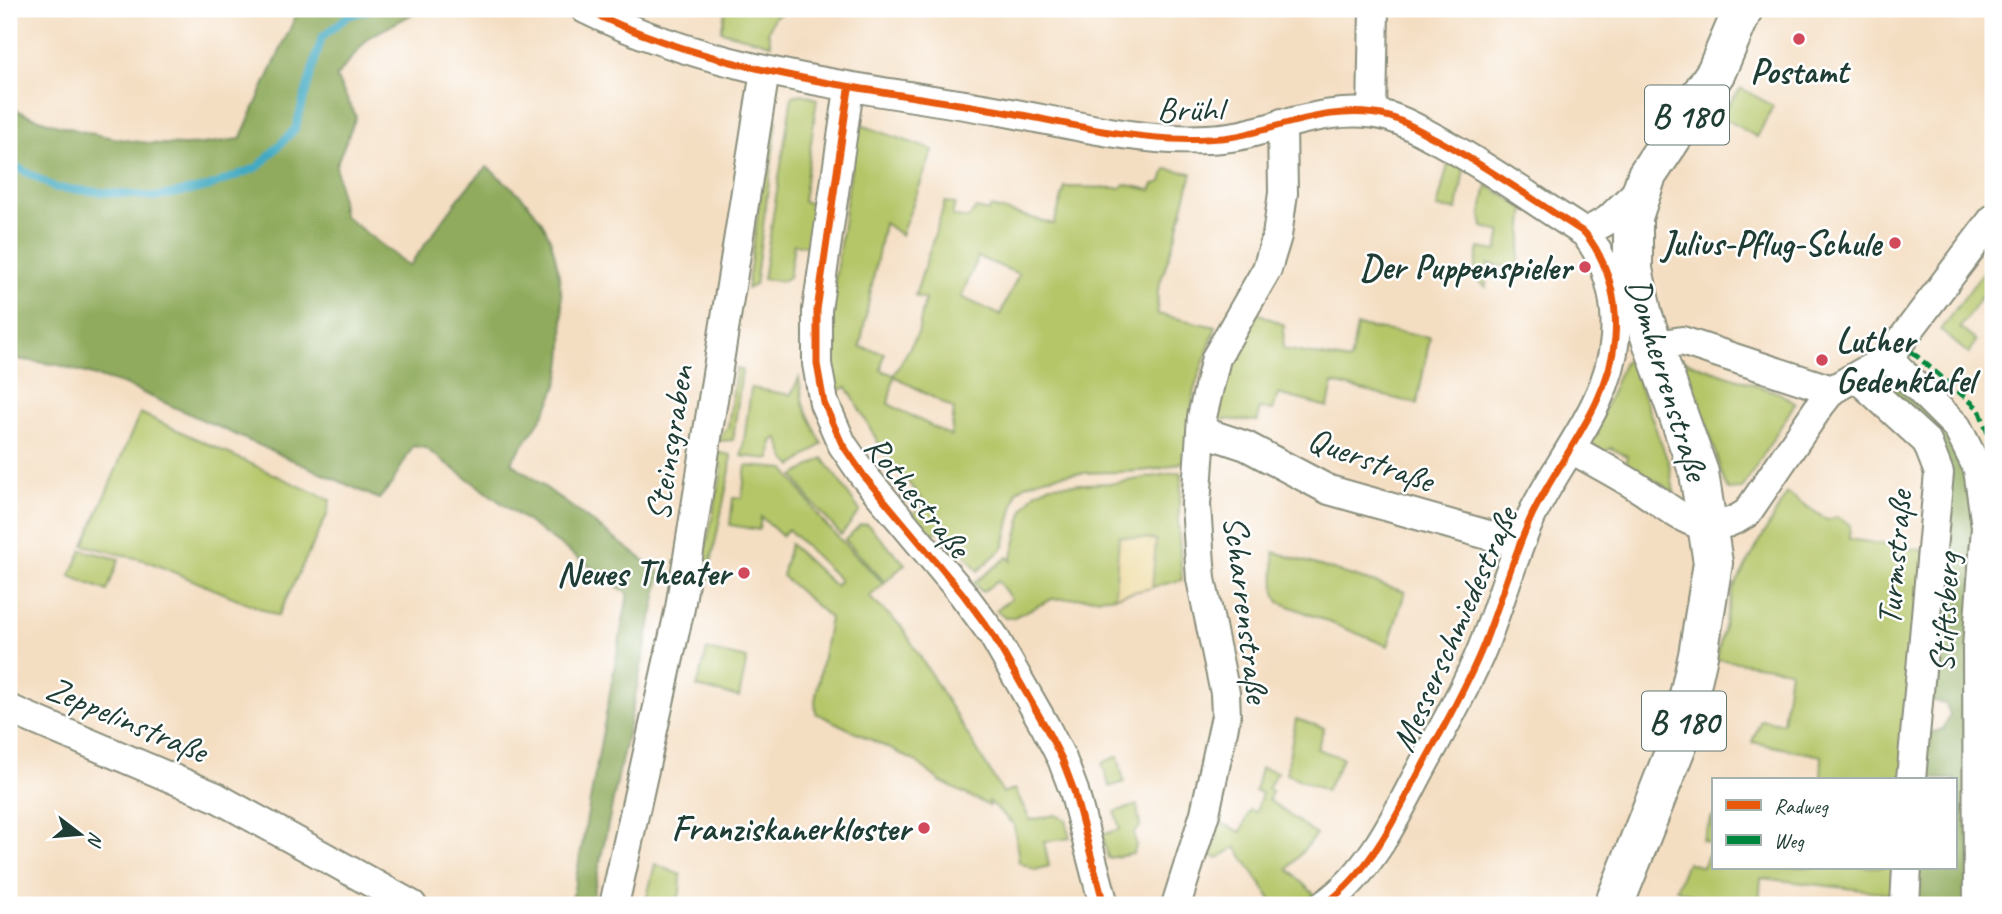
<svg xmlns="http://www.w3.org/2000/svg" width="2002" height="914" font-family="Caveat,sans-serif">
<style>
.green{fill:#b5c669;stroke:#6a824e;stroke-width:2;fill-rule:evenodd}
.forest{fill:#90ab5d;stroke:#587448;stroke-width:2}
.sand{fill:#eeda9e;stroke:#868c69;stroke-width:2}
.lines{fill:none;stroke-linecap:round;stroke-linejoin:round}
.stream{stroke:#43aac3;stroke-width:8}
.street-casing{stroke:#8a8e7b;stroke-width:32}
.primary-casing{stroke:#8a8e7b;stroke-width:42}
.street{stroke:#fff;stroke-width:28}
.primary{stroke:#fff;stroke-width:38}
.quiet{stroke:#00873e;stroke-width:5;stroke-dasharray:10 5;stroke-linecap:butt}
.cycleway-casing{stroke:#fff;stroke-width:11}
.cycleway{stroke:#e8590c;stroke-width:7}
.poi-dot{fill:#d1495b;stroke:#fff;stroke-width:2.5}
.labels{text-anchor:middle;stroke-width:5;stroke-linejoin:round;paint-order:stroke}
.shield{fill:#fff;stroke:#627771;stroke-width:2}
.shield-label{font-size:33px;font-weight:bold;fill:#1f3d34}
.poi-label{font-size:35px;font-weight:bold;fill:#1f3d34;stroke:#fff;text-anchor:end}
.street-label{font-size:35px;fill:#1f3d34;stroke:#fff}
</style>
<rect width="100%" height="100%" fill="#fff"/>
<filter id="ink" filterUnits="userSpaceOnUse"><feTurbulence type="fractalNoise" baseFrequency=".0143" numOctaves="2"/><feDisplacementMap in="SourceGraphic" scale="14" xChannelSelector="R" yChannelSelector="G"/><feConvolveMatrix kernelMatrix="1 2 1 2 8 2 1 2 1" color-interpolation-filters="sRGB"/></filter>
<filter id="wash" filterUnits="userSpaceOnUse"><feTurbulence type="fractalNoise" baseFrequency=".00686" numOctaves="4" result="noise"/><feDisplacementMap in="SourceGraphic" scale="28" xChannelSelector="R" yChannelSelector="G"/><feGaussianBlur stdDeviation="1.57" result="paint"/><feColorMatrix in="noise" values="0 0 0 0 0 0 0 0 0 0 0 0 0 0 0 0 0 1.4 0 .05"/><feComposite in="paint" operator="in"/></filter>
<g filter="url(#wash)">
<rect width="100%" height="100%" fill="#f4dec2"/>
<path class="green" d="M726 9H795L794 14 785 12 774 17 768 32 771 44 721 31Z
M1741 88 1773 106 1757 137 1720 116Z
M803 94 817 99 803 202 827 205 819 248 794 244 789 277 782 281 763 279 792 96Z
M771 121H777L776 130 755 285 747 289Z
M861 125 933 150 901 235 884 223 860 347 884 353 881 370 894 375 918 333 925 299 915 296 945 202 955 204 952 216 968 219 976 208 988 212 991 207 1054 224 1065 187 1121 188 1124 184 1151 190 1154 184 1162 182 1166 169 1192 173 1177 232 1158 289 1157 314 1216 327 1194 390 1186 460C1141 484 1055 459 1017 491L1004 547 978 571 943 527 927 538 910 517 925 503 884 453 847 387 830 394V313L854 148ZM978 257 1019 274 1000 315 961 297ZM894 376 954 409 951 436 888 404Z
M1449 160 1464 169 1457 210 1437 208Z
M1487 185 1525 209 1518 268 1488 264 1486 287 1473 278 1479 248 1497 251 1501 232 1483 227 1481 215Z
M1993 259V279L1960 328 1976 341 1969 354 1940 330Z
M1251 310 1284 325 1283 349 1350 361 1357 326 1430 337 1417 404 1333 383 1328 407 1278 394 1273 410 1259 409 1258 421 1216 419 1223 375Z
M1630 360 1669 464 1674 492 1626 464 1627 456 1611 448 1604 452 1590 443 1624 362Z
M1682 360 1779 393 1795 403 1742 489 1728 490 1725 484 1707 426 1680 362Z
M736 369 742 370 733 440 716 441 728 427Z
M799 378 803 404 822 444 793 466 786 460 778 438 772 441 771 459 742 456 751 388 791 395Z
M140 413 330 500 327 515 278 616 147 561 84 545Z
M715 452 731 455 730 470 707 582 698 586 722 470Z
M823 458 860 511 841 535 811 501 794 476Z
M746 466 785 469 824 523 884 584 869 597 902 627 1003 793 1015 789 1030 820 1055 815 1066 819 1070 838 1044 842 1049 866 1035 870 1019 862 1014 825 989 801V806L941 782 917 762 816 713 815 701 830 618 782 576 790 544 835 586 840 580 788 529 782 536 761 517 759 530 730 525 733 498H742Z
M1179 472 1182 474 1178 521 1182 580 1110 597 1052 599 1012 618H1005L996 610 1011 599 998 581 982 592 974 583 1008 557 1011 561 1024 508 1035 493 1051 485 1116 483Z
M1787 493 1827 520 1837 517 1850 525 1849 539 1927 551 1906 779H1821L1822 756 1752 742 1761 720 1783 723 1790 670 1716 659 1733 589Z
M867 524 905 564 885 582 845 540 860 525Z
M82 550 119 559 107 591 70 576Z
M1274 552 1405 592 1388 646 1279 602 1275 593Z
M707 650 747 659 739 697 697 687Z
M1296 719 1324 728 1317 749 1343 758 1326 791 1286 774Z
M1118 756 1124 782 1110 787 1102 763Z
M1261 768 1277 772 1268 789 1272 791 1269 800 1316 835 1288 869 1315 895 1300 905H1275L1236 847 1218 858 1210 856 1217 835 1214 820 1241 832 1250 810 1256 812 1262 793 1255 791Z
M1137 805 1140 827 1134 833 1136 846 1133 854 1108 858 1102 835 1120 829 1115 812Z
M1713 815V867H1898L1896 894 1761 878 1759 905H1721L1676 889 1687 862 1703 867 1713 844 1702 840Z
M655 864 681 875 680 893 675 905H645Z"/>
<path class="forest" d="M299 9H422L369 37 336 77 356 117 336 165 343 215 409 266 465 190 487 167C511 186 539 208 550 239 563 275 569 352 556 388 546 416 527 439 511 462L661 573 591 905H571L628 594 425 448 413 446 391 485 379 499 125 385 59 365 9 358V107C56 129 129 144 181 145 201 146 221 141 240 139Z
M1890 378 1951 435 1971 474 1982 528 1970 905H1915L1918 867H1955V779H1924L1926 734 1944 729 1950 715 1946 704 1931 700 1941 449 1886 381Z"/>
<path class="sand" d="M1119 536 1156 540 1152 588 1115 596Z"/>
<g class="lines">
<path class="stream" d="M9 163 56 188 156 197 208 187 258 167 295 129 322 37 348 16 371 9"/>
</g>
</g>
<g filter="url(#ink)">
<g class="lines">
<defs>
<path id="street" d="M585 9C711 72 852 86 989 109 1049 119 1110 136 1171 139 1197 140 1225 140 1250 133 1295 122 1343 104 1390 117 1407 122 1422 132 1438 140 1488 167 1536 202 1585 233 1608 262 1618 300 1615 338 1609 405 1560 457 1532 515 1512 558 1500 605 1482 649 1463 695 1437 738 1414 782 1391 827 1366 875 1324 905
M849 89 817 310V364L824 403 842 444 864 476 962 593 993 635 1045 726 1062 759 1074 791 1104 905
M1372 113 1374 9
M1585 233 1608 220 1640 189
M1651 346 1682 341 1832 390
M1888 358 1957 427 1978 469 1986 527 1977 648 1978 905
M1856 377 1927 442 1939 473 1911 779
M1201 431 1246 446 1329 490 1520 544
M1572 449C1595 463 1620 475 1642 490 1678 514 1704 542 1747 513L1821 404 1832 390 1888 358 1993 219
M9 709 216 797 412 905
M614 905 680 608 765 71
M1176 905 1205 813 1226 716 1225 693 1201 579 1196 505 1202 417 1216 358 1267 269 1277 236 1283 193 1282 123
M1905 905 1907 867"/>
<path id="primary" d="M1614 905 1679 740 1698 655 1713 563 1699 473 1643 316 1633 269V217L1647 175 1716 72 1743 9"/>
</defs>
<use href="#street" class="street-casing"/>
<use href="#primary" class="primary-casing"/>
<use href="#street" class="street"/>
<use href="#primary" class="primary"/>
<path class="quiet" d="M1900 342 1979 409 1993 447"/>
<defs>
<path id="cycleway" d="M585 9C711 72 852 86 989 109 1049 119 1110 136 1171 139 1197 140 1225 140 1250 133 1295 122 1343 104 1390 117 1407 122 1422 132 1438 140 1488 167 1536 202 1585 233 1608 262 1618 300 1615 338 1609 405 1560 457 1532 515 1512 558 1500 605 1482 649 1463 695 1437 738 1414 782 1391 827 1366 875 1324 905
M849 89 817 310V364L824 403 842 444 864 476 962 593 993 635 1045 726 1062 759 1074 791 1104 905"/>
</defs>
<use href="#cycleway" class="cycleway-casing"/>
<use href="#cycleway" class="cycleway"/>
</g>
</g>
<g class="poi-dot">
<circle cx="1799" cy="39" r="7"/>
<circle cx="1895" cy="243" r="7"/>
<circle cx="1585" cy="267" r="7"/>
<circle cx="1822" cy="360" r="7"/>
<circle cx="744" cy="573" r="7"/>
<circle cx="924" cy="828" r="7"/>
</g>
<g class="labels">
<g class="shield">
<rect x="1645" y="85.5" width="84" height="59" rx="5"/>
<rect x="1642" y="691.5" width="84" height="59" rx="5"/>
</g>
<g class="shield-label">
<text x="1687" y="127">B 180</text>
<text x="1684" y="733">B 180</text>
</g>
<g class="poi-label">
<text x="1799" y="83" text-anchor="middle">Postamt</text>
<text x="1881" y="255">Julius-Pflug-Schule</text>
<text x="1571" y="279">Der Puppenspieler</text>
<text x="1836" y="352" text-anchor="start">Luther<tspan x="1836" dy="40">Gedenktafel</tspan></text>
<text x="730" y="585">Neues Theater</text>
<text x="910" y="840">Franziskanerkloster</text>
</g>
<g class="street-label">
<text x="1190" y="121">Brühl</text>
<text transform="translate(1668 379) rotate(73)" y="12">Domherrenstraße</text>
<text transform="translate(669 443) rotate(-81)" y="12">Steinsgraben</text>
<text transform="translate(1371 459) rotate(20)" y="12">Querstraße</text>
<text transform="translate(918 496) rotate(51)" y="12">Rothestraße</text>
<text transform="translate(1894 558) rotate(-85)" y="12">Turmstraße</text>
<text transform="translate(1247 609) rotate(83)" y="12">Scharrenstraße</text>
<text transform="translate(1944 613) rotate(-87)" y="12">Stiftsberg</text>
<text transform="translate(1454 629) rotate(-66)" y="12">Messerschmiedestraße</text>
<text transform="translate(127 719) rotate(23)" y="12">Zeppelinstraße</text>
</g>
</g>
<rect width="2002" height="914" fill="none" stroke="#fff" stroke-width="35"/>
<rect x="1712" y="778" width="245" height="91" fill="#ffffff" stroke="#a5b1ae" stroke-width="2"/>
<rect x="1726" y="800" width="35" height="10" fill="#e8590c" stroke="#a5b1ae" stroke-width="2"/>
<text x="1774" y="813" font-size="21" fill="#1f3d34">Radweg</text>
<rect x="1726" y="835" width="35" height="10" fill="#00873e" stroke="#a5b1ae" stroke-width="2"/>
<text x="1774" y="848" font-size="21" fill="#1f3d34">Weg</text>
<g transform="translate(80 834) rotate(106)" stroke="#ffffff" stroke-width="5" paint-order="stroke">
<path d="M0-5L12 26L0 18L-12 26Z" fill="#1f3d34"/>
<text y="-10" font-size="19" font-weight="bold" text-anchor="middle" fill="#1f3d34">N</text>
</g>
</svg>
